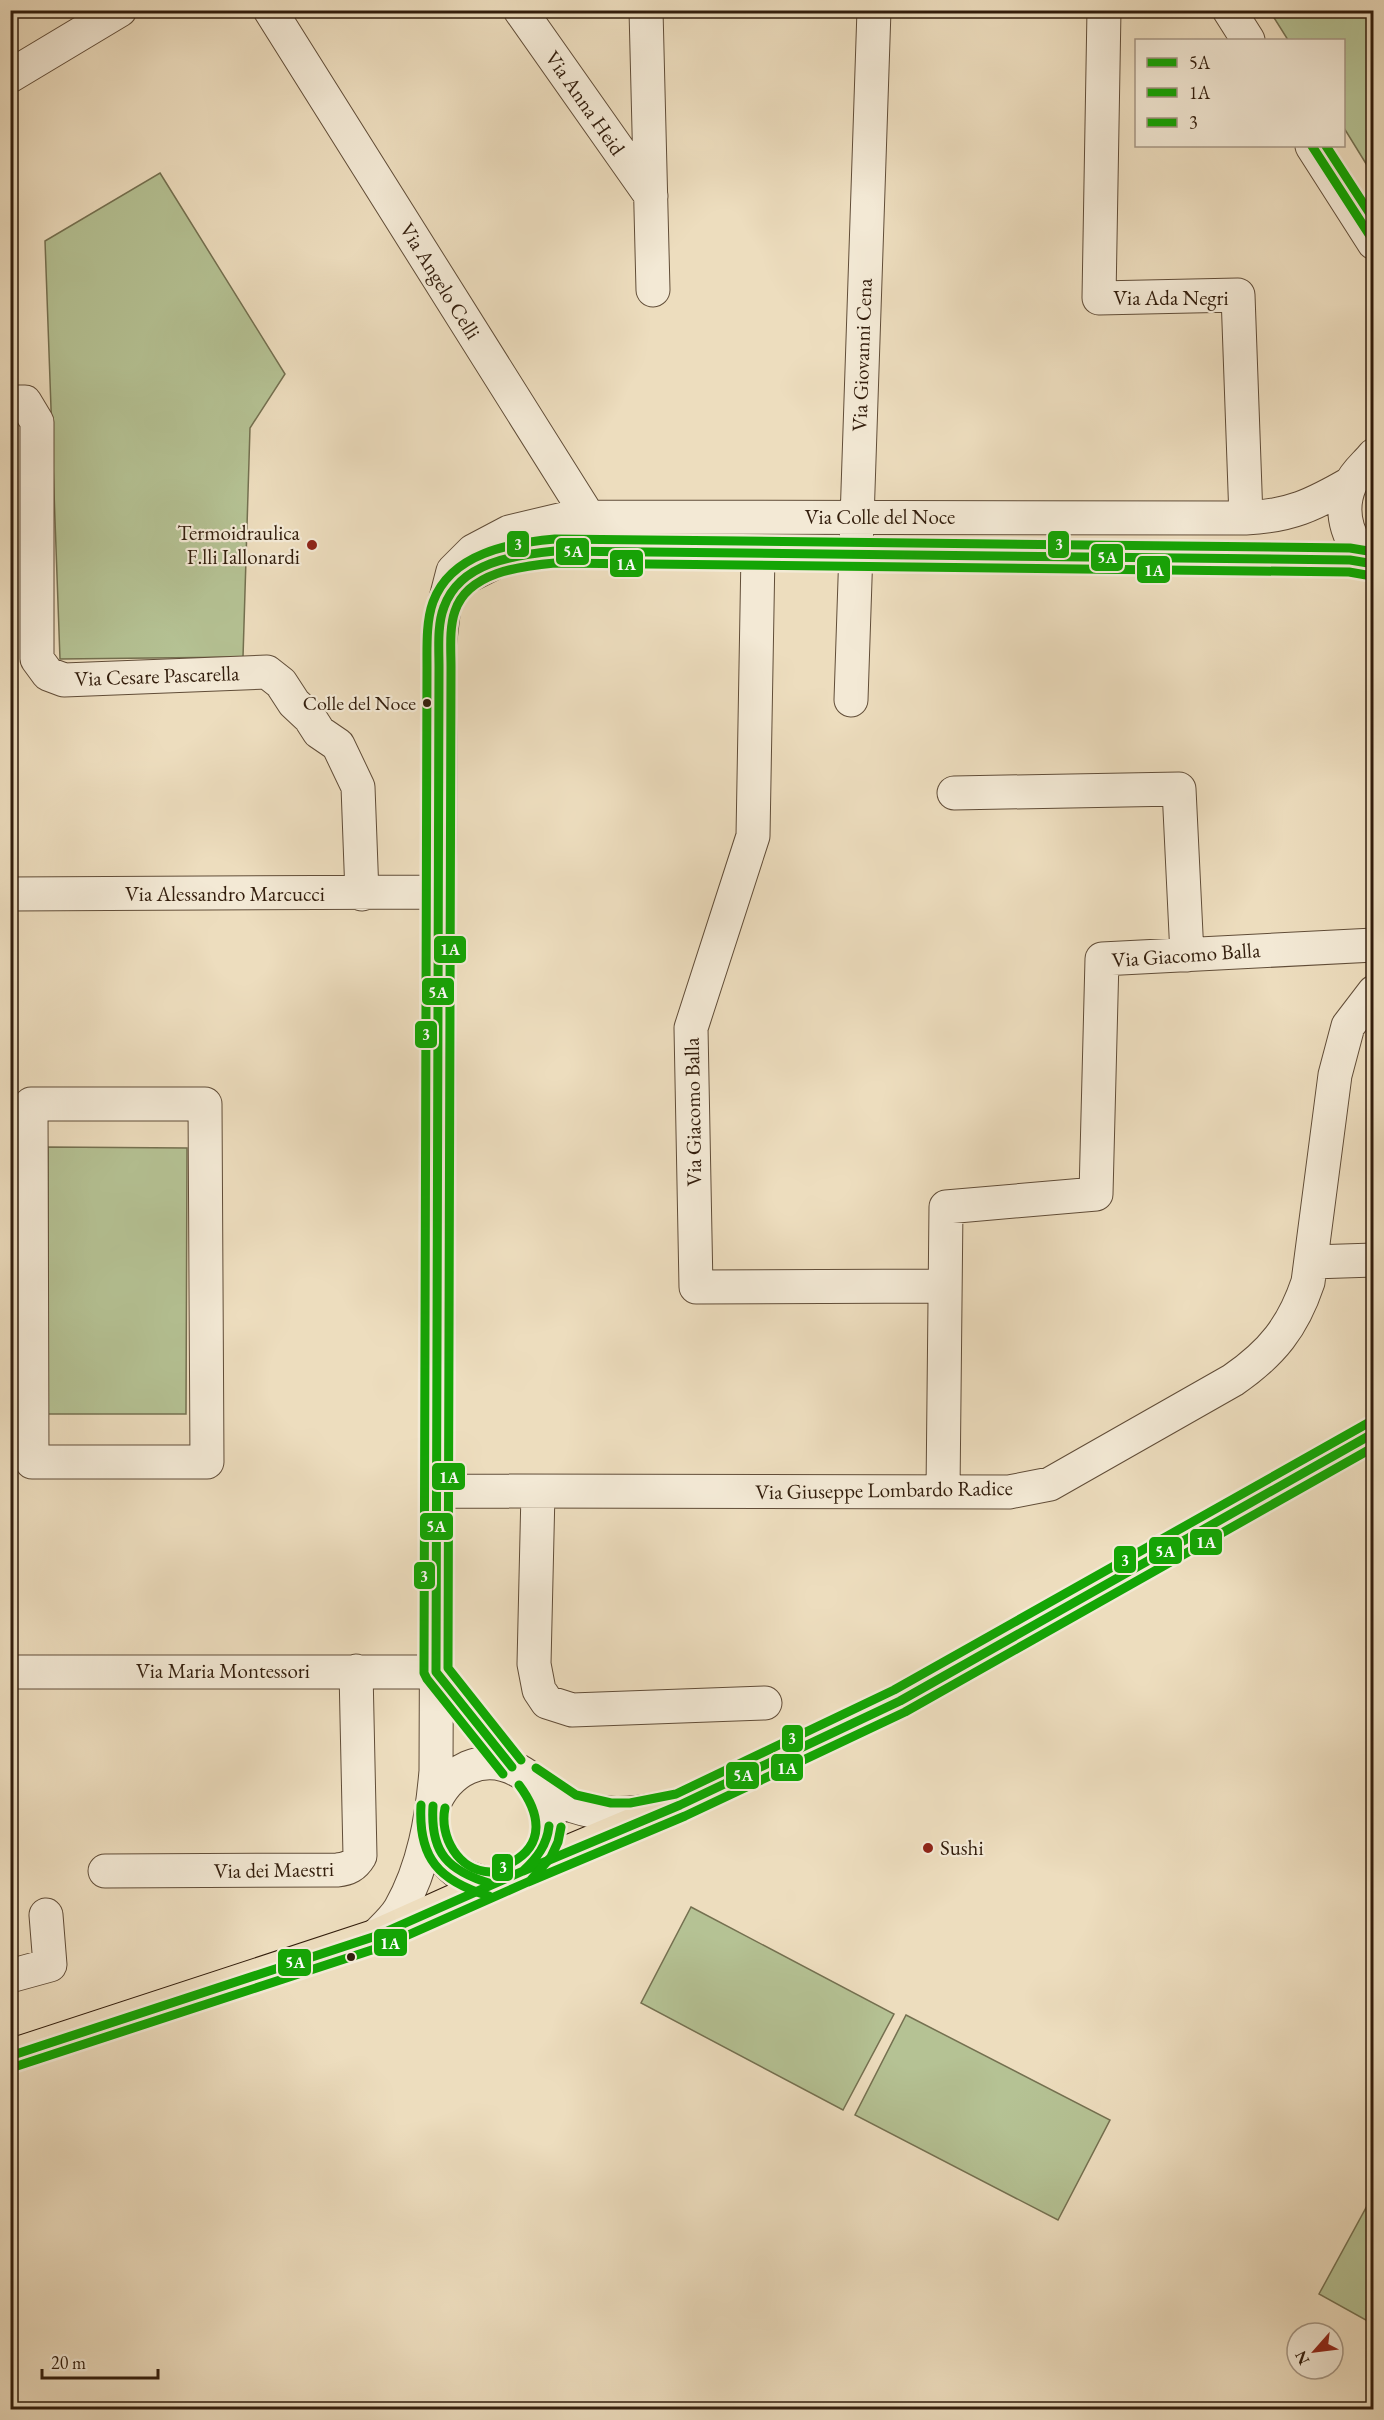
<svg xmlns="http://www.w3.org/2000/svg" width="1384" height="2420" font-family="'EB Garamond',serif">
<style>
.green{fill:#b5c294;stroke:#747050;stroke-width:1.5}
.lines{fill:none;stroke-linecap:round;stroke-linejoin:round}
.minor-casing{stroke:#614d38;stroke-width:35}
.tertiary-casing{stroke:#614d38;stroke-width:35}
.primary-casing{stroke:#321d0c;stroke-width:35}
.minor{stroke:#f3e9d5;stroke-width:33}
.tertiary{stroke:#f3e9d5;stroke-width:33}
.primary{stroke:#edddbe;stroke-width:33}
.bus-1-casing{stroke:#f3e9d5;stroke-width:14}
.bus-2-casing{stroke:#f3e9d5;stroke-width:14}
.bus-3-casing{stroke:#f3e9d5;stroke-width:14}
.bus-1{stroke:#14a505;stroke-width:9}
.bus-2{stroke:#14a505;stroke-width:9}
.bus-3{stroke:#14a505;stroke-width:9}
.poi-dot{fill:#8f2418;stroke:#f3e9d5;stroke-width:2}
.bus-dot{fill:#321d0c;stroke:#f3e9d5;stroke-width:2}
.labels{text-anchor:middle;stroke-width:4.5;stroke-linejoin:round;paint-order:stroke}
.bus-label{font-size:20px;fill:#321d0c;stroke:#f3e9d5;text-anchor:end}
.street-label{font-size:21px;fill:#321d0c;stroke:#f3e9d5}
.poi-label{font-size:21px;fill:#321d0c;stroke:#f3e9d5;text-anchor:end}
.line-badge{stroke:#f3e9d5;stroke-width:2}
.badge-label{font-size:16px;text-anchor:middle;font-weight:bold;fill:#fff}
</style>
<rect width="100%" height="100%" fill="#edddbe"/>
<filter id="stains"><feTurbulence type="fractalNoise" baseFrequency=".00333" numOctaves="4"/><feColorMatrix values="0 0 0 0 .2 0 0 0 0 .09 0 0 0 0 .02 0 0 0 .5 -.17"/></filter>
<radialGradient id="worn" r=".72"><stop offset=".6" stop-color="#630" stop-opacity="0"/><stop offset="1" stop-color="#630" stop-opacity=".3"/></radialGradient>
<path class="green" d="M1275 10 1373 11V175L1344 128V40H1288L1271 13Z
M160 173 285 374 250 428 243 657 60 659 45 241Z
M48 1147 187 1148 186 1414H48Z
M691 1907 894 2014 843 2110 641 2003Z
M906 2015 1110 2120 1058 2220 855 2115Z
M1373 2195 1374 2324H1373L1319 2294Z"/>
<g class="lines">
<defs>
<path id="minor" d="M270 10 598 532
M520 10 651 196
M646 10 653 290
M1104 10 1099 298 1238 295 1246 518
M10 76 120 10
M10 402H25L37 422V659L48 674 64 680 267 672 281 683 294 703 310 718 319 732 338 745 358 787 362 894
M1374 455C1366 465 1355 473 1350 485 1338 513 1348 546 1374 563
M758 553 753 836 691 1028 696 1287 945 1286
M472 574 504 558 555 551 1350 560 1374 564
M851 700 874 10
M954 793 1179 789 1187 955
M10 894 439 892
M31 1104H205L207 1462H32Z
M1312 1262 1374 1260
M438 1491 1009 1492 1050 1484 1233 1380C1272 1353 1293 1327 1308 1282L1335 1075 1348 1026 1374 992
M538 1492 534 1664 539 1690 547 1702 572 1710 765 1703
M943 1492 946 1207 1096 1194 1102 959 1374 945
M10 1672H436
M436 1672 512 1767
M433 1806C448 1770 483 1751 519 1771 538 1781 552 1800 573 1806 603 1816 629 1815 659 1809
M431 1824C436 1851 449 1874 478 1881 482 1882 488 1884 492 1884 497 1884 504 1879 509 1877 553 1859 562 1814 530 1779
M105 1871 337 1870C348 1869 354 1866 360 1856L356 1671
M376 1936C384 1928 394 1919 400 1909 424 1867 432 1818 436 1771L440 736 438 657 444 606 453 571 473 551 509 532 572 517 1246 518C1290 516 1313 505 1351 483
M10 1976 50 1965 46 1915"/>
<path id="tertiary" d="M1229 10 1248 40
M1312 146 1374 243"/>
<path id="primary" d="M523 1871 680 1805 900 1701 1374 1433
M10 2056 376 1936 492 1884"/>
</defs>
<use href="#minor" class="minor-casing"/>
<use href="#tertiary" class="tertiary-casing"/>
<use href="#primary" class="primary-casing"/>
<use href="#minor" class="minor"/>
<use href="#tertiary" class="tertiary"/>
<use href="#primary" class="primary"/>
<defs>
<path id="bus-1" d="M1312 146 1374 242
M512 1767 436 1672 439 667C439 648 437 625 444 607 460 562 515 555 555 551L1350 560 1374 564
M433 1806C430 1853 448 1871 492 1884
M523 1871 680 1805 900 1701 1374 1433
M10 2056 376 1936 523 1871C537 1858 547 1845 549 1826"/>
<path id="bus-2" d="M521 1760 448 1668 451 667C451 650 449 628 455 611 468 572 521 566 555 563L1349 572 1372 576
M421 1805C418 1858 439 1881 489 1896
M528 1882 685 1816 905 1712 1374 1447
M14 2067 381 1947 530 1881 551 1857 558 1842 561 1827"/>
<path id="bus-3" d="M1326 146 1374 220
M536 1768 576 1795 611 1803H630L676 1794 894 1690 1368 1423
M503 1774 427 1679 424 1673 427 667C427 647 426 621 433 602 451 553 510 543 555 539L1350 548 1374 552
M445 1808C439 1836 458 1871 490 1872 497 1872 505 1866 511 1863 546 1844 540 1813 519 1785"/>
</defs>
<use href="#bus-1" class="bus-1-casing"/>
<use href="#bus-2" class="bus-2-casing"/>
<use href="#bus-3" class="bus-3-casing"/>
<use href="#bus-1" class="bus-1"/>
<use href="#bus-2" class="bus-2"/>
<use href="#bus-3" class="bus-3"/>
</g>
<g class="poi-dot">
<circle cx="312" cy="545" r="6"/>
<circle cx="928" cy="1848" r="6"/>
</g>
<g class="bus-dot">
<circle cx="427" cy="703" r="5"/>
<circle cx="351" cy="1957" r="5"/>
</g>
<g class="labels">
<g class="bus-label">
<text x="416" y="710">Colle del Noce</text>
</g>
<g class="street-label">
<text transform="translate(585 103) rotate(55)" y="7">Via Anna Heid</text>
<text transform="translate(440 281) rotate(58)" y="7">Via Angelo Celli</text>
<text x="1171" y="305">Via Ada Negri</text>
<text transform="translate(862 355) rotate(-88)" y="7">Via Giovanni Cena</text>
<text x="880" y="524">Via Colle del Noce</text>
<text transform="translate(157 676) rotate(-2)" y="7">Via Cesare Pascarella</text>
<text x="225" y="901">Via Alessandro Marcucci</text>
<text transform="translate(1186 955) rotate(-4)" y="7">Via Giacomo Balla</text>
<text transform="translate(693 1112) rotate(-91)" y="7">Via Giacomo Balla</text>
<text transform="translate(884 1490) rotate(-1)" y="7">Via Giuseppe Lombardo Radice</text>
<text x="223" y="1678">Via Maria Montessori</text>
<text transform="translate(274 1870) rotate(-1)" y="7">Via dei Maestri</text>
</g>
<g class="poi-label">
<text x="300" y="540">Termoidraulica<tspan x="300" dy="24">F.lli Iallonardi</tspan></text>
<text x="940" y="1855" text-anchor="start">Sushi</text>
</g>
</g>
<g class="line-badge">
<rect x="506" y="530" width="24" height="28" rx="6" fill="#14a505"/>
<rect x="1047" y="530" width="23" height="29" rx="6" fill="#14a505"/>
<rect x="555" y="537" width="35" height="29" rx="6" fill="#14a505"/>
<rect x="1090" y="543" width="34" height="29" rx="6" fill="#14a505"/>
<rect x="609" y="549" width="35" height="29" rx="6" fill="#14a505"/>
<rect x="1136" y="555" width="35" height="29" rx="6" fill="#14a505"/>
<rect x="433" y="935" width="34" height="29" rx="6" fill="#14a505"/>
<rect x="421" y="977" width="34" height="29" rx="6" fill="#14a505"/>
<rect x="414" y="1020" width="24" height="29" rx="6" fill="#14a505"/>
<rect x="431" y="1462" width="35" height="29" rx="6" fill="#14a505"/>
<rect x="419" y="1512" width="35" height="29" rx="6" fill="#14a505"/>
<rect x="1189" y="1528" width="34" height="28" rx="6" fill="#14a505"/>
<rect x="1148" y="1536" width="35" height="29" rx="6" fill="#14a505"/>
<rect x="1113" y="1545" width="24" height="29" rx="6" fill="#14a505"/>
<rect x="413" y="1561" width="23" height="29" rx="6" fill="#14a505"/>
<rect x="781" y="1724" width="23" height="29" rx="6" fill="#14a505"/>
<rect x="770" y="1753" width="34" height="29" rx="6" fill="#14a505"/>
<rect x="725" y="1761" width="35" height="29" rx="6" fill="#14a505"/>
<rect x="491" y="1853" width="23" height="29" rx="6" fill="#14a505"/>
<rect x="373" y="1928" width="35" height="29" rx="6" fill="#14a505"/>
<rect x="277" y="1948" width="35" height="29" rx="6" fill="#14a505"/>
</g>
<g class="badge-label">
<text x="518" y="550">3</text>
<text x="1059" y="550">3</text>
<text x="573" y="557">5A</text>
<text x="1107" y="563">5A</text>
<text x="626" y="570">1A</text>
<text x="1154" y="576">1A</text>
<text x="450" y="955">1A</text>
<text x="438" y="998">5A</text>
<text x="426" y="1040">3</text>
<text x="449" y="1483">1A</text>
<text x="436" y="1532">5A</text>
<text x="1206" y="1548">1A</text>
<text x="1165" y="1557">5A</text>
<text x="1125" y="1566">3</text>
<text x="424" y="1582">3</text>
<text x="792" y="1744">3</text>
<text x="787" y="1774">1A</text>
<text x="743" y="1781">5A</text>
<text x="503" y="1873">3</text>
<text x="390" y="1949">1A</text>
<text x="295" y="1968">5A</text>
</g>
<rect width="1384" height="2420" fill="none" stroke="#edddbe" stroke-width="36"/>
<rect x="12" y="12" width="1360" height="2396" fill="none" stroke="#321d0c" stroke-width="3"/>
<rect x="18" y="18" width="1348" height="2384" fill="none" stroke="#321d0c" stroke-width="1.5"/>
<rect x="1135" y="39" width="210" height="108" fill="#f3e9d5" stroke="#a69785" stroke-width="1.5"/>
<rect x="1147" y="58" width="30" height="9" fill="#14a505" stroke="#a69785" stroke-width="1.5"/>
<text x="1189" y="69" font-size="18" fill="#321d0c">5A</text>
<rect x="1147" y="88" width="30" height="9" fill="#14a505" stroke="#a69785" stroke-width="1.5"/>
<text x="1189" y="99" font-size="18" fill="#321d0c">1A</text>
<rect x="1147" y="118" width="30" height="9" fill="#14a505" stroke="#a69785" stroke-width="1.5"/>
<text x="1189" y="129" font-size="18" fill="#321d0c">3</text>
<g transform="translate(1315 2351) rotate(242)"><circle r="28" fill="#f3e9d5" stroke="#a69785" stroke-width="1.5"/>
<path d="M0-4.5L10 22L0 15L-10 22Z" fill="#8f2418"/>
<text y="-9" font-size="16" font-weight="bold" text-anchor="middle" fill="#321d0c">N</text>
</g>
<path d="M42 2369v9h116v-9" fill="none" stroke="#321d0c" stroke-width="3"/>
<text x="51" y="2369" font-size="18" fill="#321d0c" stroke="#f3e9d5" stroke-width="4.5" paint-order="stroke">20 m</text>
<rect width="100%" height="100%" filter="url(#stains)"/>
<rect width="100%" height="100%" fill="url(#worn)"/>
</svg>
